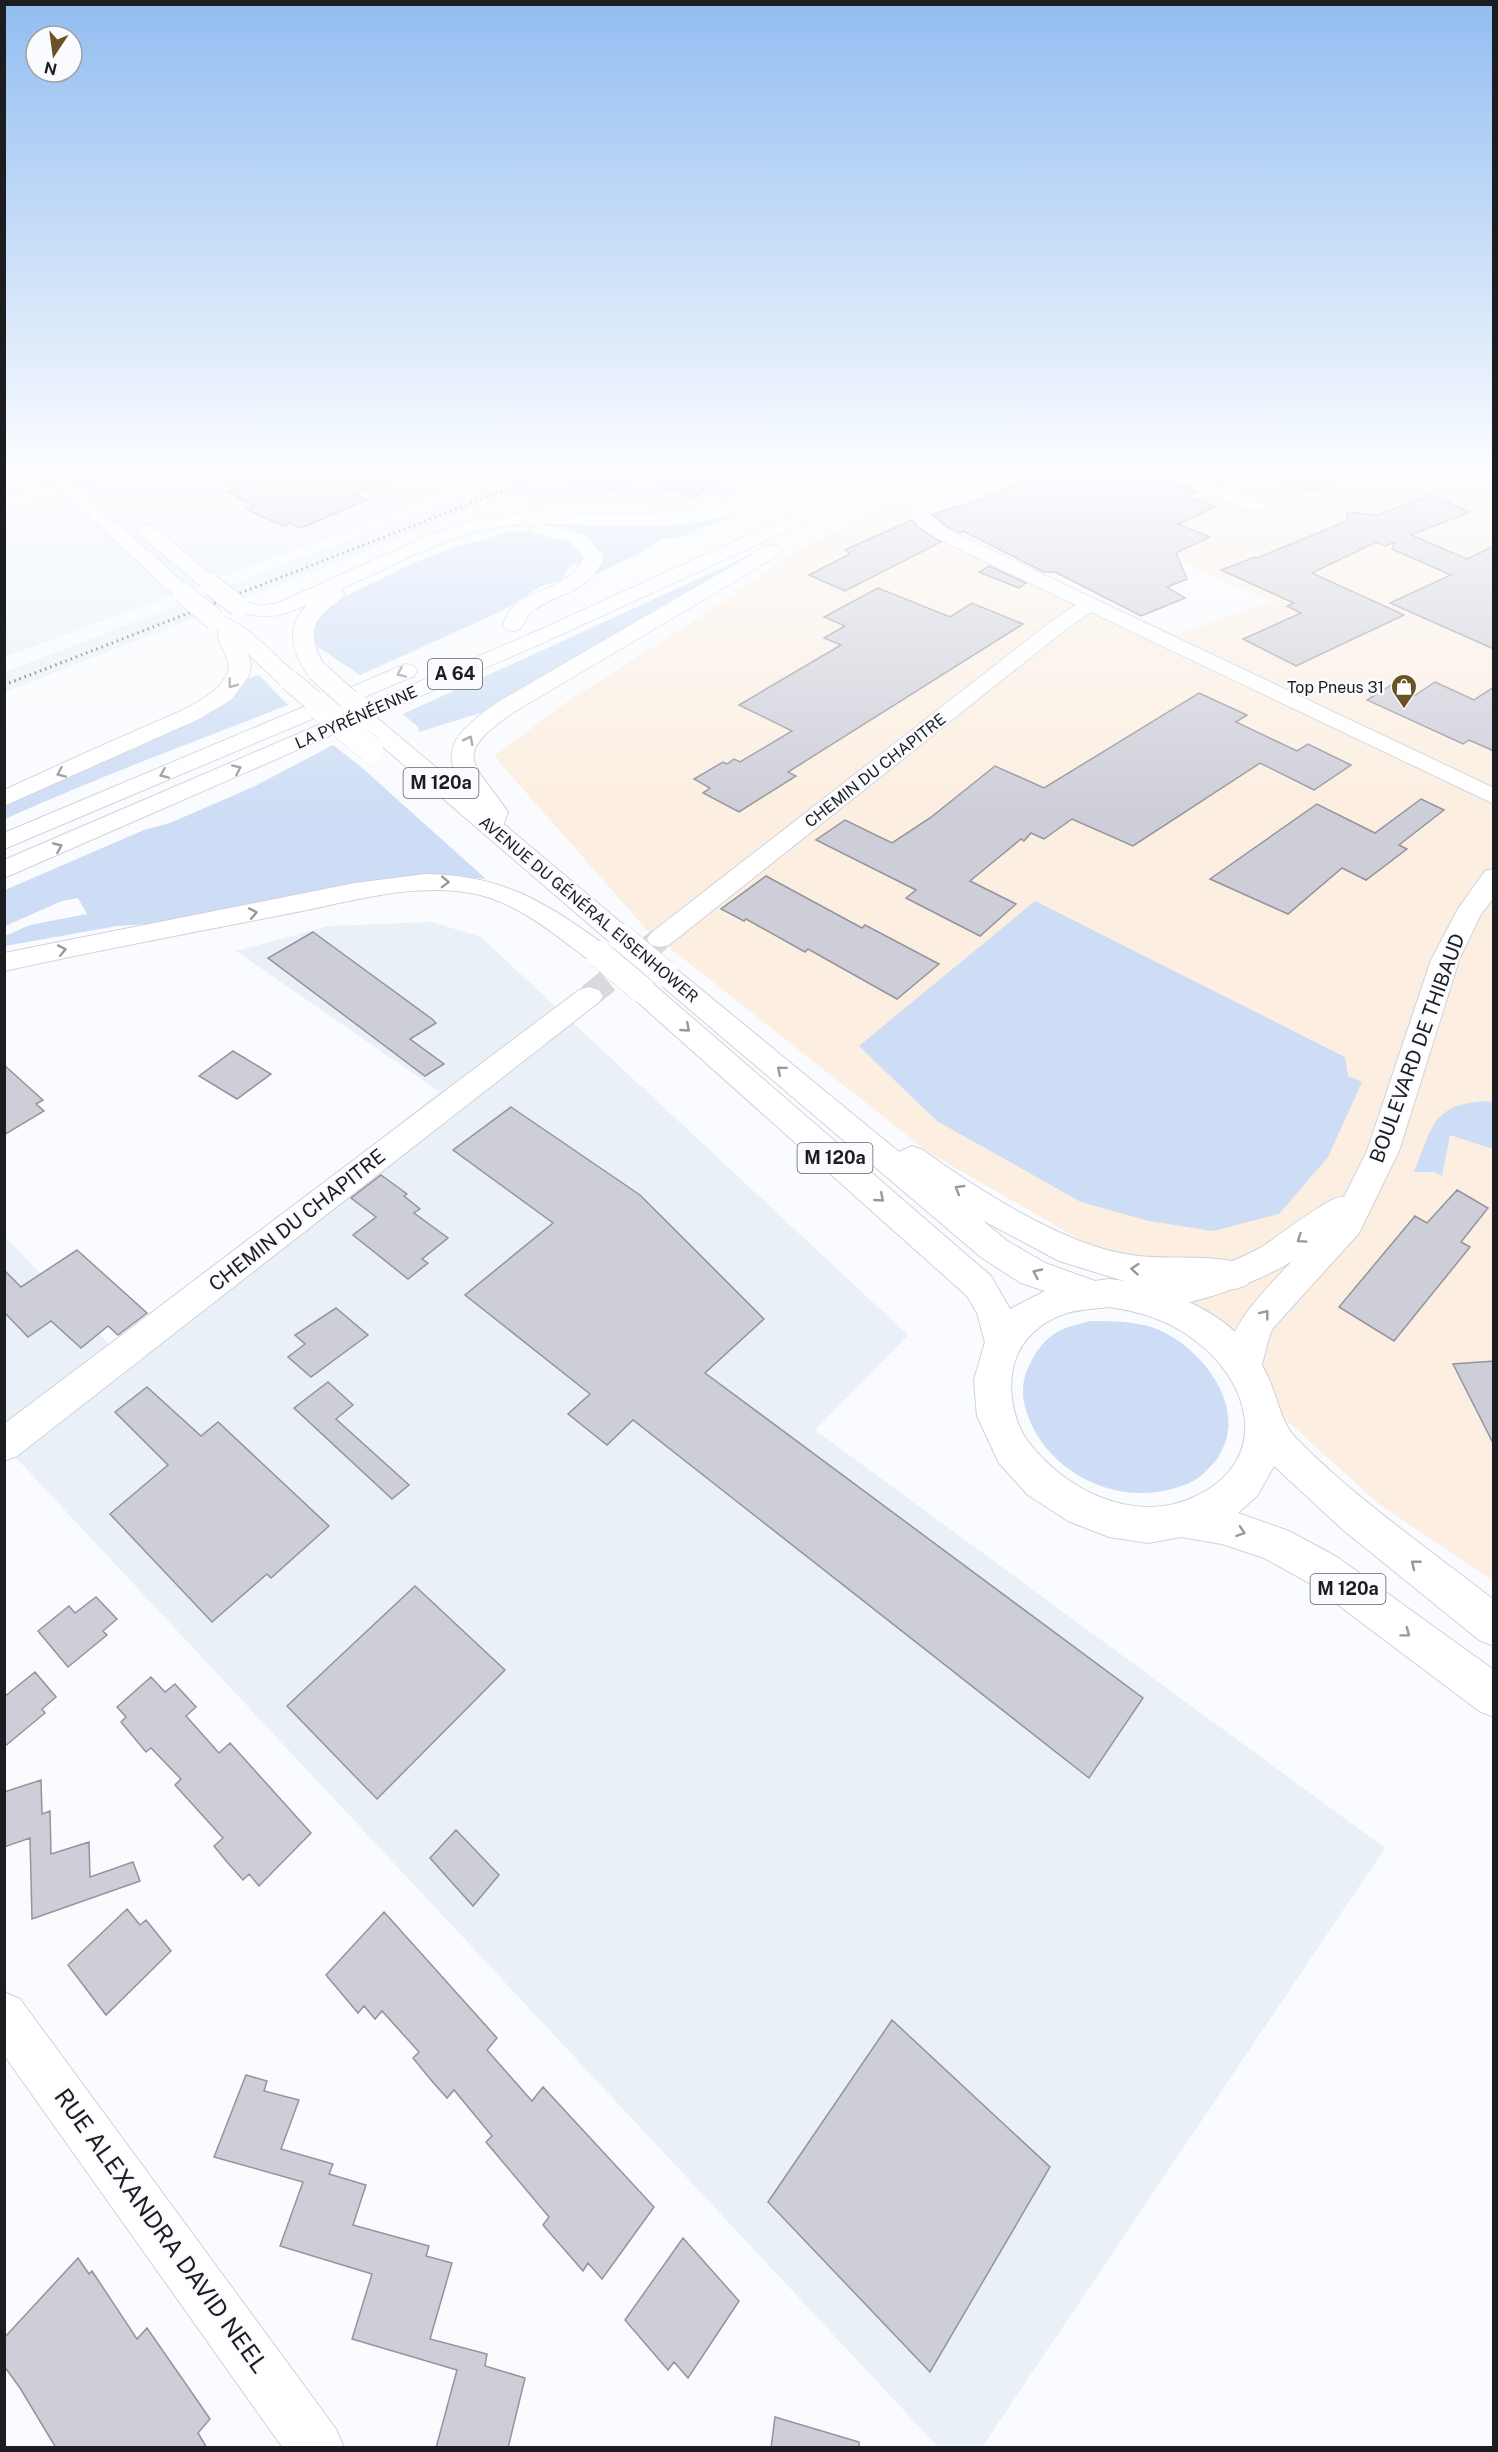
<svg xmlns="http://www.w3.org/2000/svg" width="1498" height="2452" font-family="'Public Sans',sans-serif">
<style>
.commercial{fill:#fceee0}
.built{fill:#e9f0f8}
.green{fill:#cdddf5}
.building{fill:#cdced7;stroke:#93949d;stroke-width:1.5}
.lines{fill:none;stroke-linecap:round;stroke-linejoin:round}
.minor-tunnel-far1{stroke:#d8dadd;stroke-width:20;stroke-dasharray:20 10;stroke-linecap:butt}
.minor-tunnel{stroke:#d8dadd;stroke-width:24;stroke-dasharray:24 12;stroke-linecap:butt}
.minor-casing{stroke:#ced3db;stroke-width:2}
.tertiary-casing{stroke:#ced3db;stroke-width:2}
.primary-casing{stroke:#ced3db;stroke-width:2}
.motorway-casing{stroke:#ced3db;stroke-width:2}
.minor{fill:#fff;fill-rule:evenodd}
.tertiary{fill:#fff;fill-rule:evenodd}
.primary{fill:#fff;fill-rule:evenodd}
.motorway{fill:#fff;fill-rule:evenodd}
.rail{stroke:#515356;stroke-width:3;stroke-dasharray:1.5 4;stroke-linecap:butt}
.primary-bridge-far1-casing{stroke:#ced3db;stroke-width:22;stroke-linecap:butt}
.primary-bridge-casing{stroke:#ced3db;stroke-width:27;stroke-linecap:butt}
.motorway-bridge-far1-casing{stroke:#ced3db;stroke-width:22;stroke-linecap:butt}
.motorway-bridge-casing{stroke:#ced3db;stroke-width:27;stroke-linecap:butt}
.primary-bridge-far1{stroke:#fff;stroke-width:20}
.primary-bridge{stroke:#fff;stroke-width:26}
.motorway-bridge-far1{stroke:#fff;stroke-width:20}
.motorway-bridge{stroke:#fff;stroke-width:26}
.oneway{stroke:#98999b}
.labels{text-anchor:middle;stroke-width:5;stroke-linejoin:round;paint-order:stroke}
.far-poi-label{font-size:16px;fill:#1b1d20;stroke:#f9fbfe;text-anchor:end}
.far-street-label{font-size:16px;fill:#1b1d20;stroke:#f9fbfe}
.shield{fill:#f9fbfe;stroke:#5e6063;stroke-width:1.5}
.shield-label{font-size:18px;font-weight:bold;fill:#1b1d20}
.street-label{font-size:20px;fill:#1b1d20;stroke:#f9fbfe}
.near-street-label{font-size:24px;fill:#1b1d20;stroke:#f9fbfe}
</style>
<rect width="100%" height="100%" fill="#f9fbfe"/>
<path class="commercial" d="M981 471H1493V1581L1379 1504 1098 1250 928 1152 647 930 494 756 568 701 710 611 799 549 897 500 965 536 1176 635 1270 601Z"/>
<path class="built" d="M5 471H508L5 657Z
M527 471H799L740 494 688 506 660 508 496 500 5 692V672Z
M432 922 481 937 908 1335 815 1430 1385 1848 982 2447H938L5 1446V1237L113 1348 440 1092 236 951 329 926Z"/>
<path class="green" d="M723 513 728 517 678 538 662 539 640 553 597 574 595 573 602 559C592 517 526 523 492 525Z
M510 532C543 531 560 532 583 554L584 562 579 568 576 564 571 565 561 580 542 586 500 612 360 675 318 647 311 634 322 612 346 596 413 563 459 546Z
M748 556 751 557 490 710 419 732 418 727 403 714Z
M259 675 288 705C193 742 98 777 5 819L4 806 228 699 247 679Z
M333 745 360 766 486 879 434 875 164 923 117 926 5 946V936L30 925 87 914 78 898 62 901 5 926V890L144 830 170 823 255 786Z
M1035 901 1345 1057 1348 1076 1362 1082 1328 1157 1279 1214 1213 1231 1149 1221 1081 1202 937 1121 859 1046Z
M1485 1101 1493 1102V1149L1450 1135 1442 1176 1434 1172H1414C1433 1128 1430 1105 1485 1101Z
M1090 1321C1113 1321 1135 1321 1157 1329 1200 1347 1247 1404 1221 1452 1218 1459 1212 1465 1207 1470 1197 1482 1178 1488 1163 1491 1108 1502 1047 1469 1028 1416 1021 1399 1021 1380 1030 1364 1036 1350 1046 1338 1059 1331 1068 1326 1080 1324 1090 1321Z"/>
<path class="building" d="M261 471H412L355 495 367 500 301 528 290 523 283 526 246 509 254 506 228 492 236 489 225 484Z
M550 471H607L631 482 601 494Z
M690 471H734L693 497 662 487Z
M1052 471H1159L1162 477 1198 492 1188 496 1215 507 1178 524 1210 537 1176 553 1187 579 1167 587 1185 598 1141 616 1055 572H1044L963 531 960 533 948 527 932 514 976 501Z
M1189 471H1246L1219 483Z
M1255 471H1355L1309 492Z
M1431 495 1470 512 1411 535 1467 559 1494 546V649L1390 603 1451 575 1392 549 1395 542 1385 546 1376 542 1312 573 1404 615 1296 666 1243 639 1301 613 1287 606 1294 603 1221 570 1255 557 1257 558 1347 521V512L1378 515Z
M912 520 917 527 941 542 845 591 809 575 850 554 845 550Z
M989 566 1026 583 1019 588 979 572Z
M878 588 950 617 972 603 1023 624 788 772 796 776 739 812 703 793 710 788 694 779 723 762 727 764 734 759 740 762 792 731 739 705 841 645 824 638 845 626 824 617Z
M1435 682 1474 700 1494 687V751L1469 740 1463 744 1367 700 1391 685 1414 696Z
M1199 693 1247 715 1236 722 1297 751 1308 744 1351 765 1314 790 1260 763 1133 846 1072 819 1044 839 1031 833 1024 841 1021 839 970 881 1016 904 980 936 906 898 916 890 816 840 845 820 892 843 930 818 995 766 1044 788Z
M1421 799 1444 810 1399 845 1407 849 1366 880 1342 868 1288 914 1210 879 1317 804 1375 833Z
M766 876 862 928 865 925 939 964 897 999 808 949 805 952 746 919 744 921 721 909Z
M313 932 432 1019 436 1023 410 1039 444 1064 425 1076 268 958Z
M233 1051 271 1074 237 1099 199 1076Z
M4 1065 43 1100 36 1104 44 1111 4 1135Z
M511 1107 640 1195 764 1319 705 1373 1143 1698 1089 1778 633 1420 607 1445 568 1414 590 1394 465 1295 553 1223 453 1150Z
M381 1175 407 1194 404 1196 420 1209 414 1213 448 1238 422 1259 428 1263 408 1279 353 1235 376 1217 351 1198Z
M1457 1190 1488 1208 1461 1242 1470 1247 1394 1341 1339 1307 1415 1216 1427 1223Z
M77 1250 147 1313 118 1335 108 1326 81 1348 51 1321 28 1337 4 1312V1270L21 1287Z
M336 1308 368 1335 311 1377 288 1357 305 1344 295 1335Z
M1494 1361V1445L1453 1364Z
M328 1382 353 1405 336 1419 409 1485 392 1499 294 1408Z
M147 1387 201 1436 218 1422 329 1526 271 1578 267 1574 212 1622 110 1514 168 1465 115 1412Z
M415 1586 505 1670 377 1799 287 1706Z
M96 1597 117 1619 103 1631 107 1635 68 1667 38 1631 69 1606 75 1613Z
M35 1672 56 1697 42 1709 45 1713 4 1747V1697Z
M151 1677 165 1692 175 1684 196 1707 186 1716 219 1753 230 1743 311 1833 259 1886 249 1874 243 1880 227 1862 214 1846 223 1838 175 1785 181 1779 151 1748 146 1752 121 1722 126 1717 117 1707Z
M41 1780 42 1814 50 1811 51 1854 89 1842 90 1877 133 1862 140 1881 32 1919 30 1838 4 1847V1792Z
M456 1830 499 1875 473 1906 430 1858Z
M127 1909 140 1925 146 1920 171 1951 106 2015 68 1965Z
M384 1912 497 2038 487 2050 532 2101 543 2087 654 2207 602 2279 588 2263 583 2271 543 2225 549 2217 486 2142 492 2136 454 2090 447 2098 431 2080 413 2058 419 2052 382 2011 375 2019 364 2006 358 2013 326 1975Z
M892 2020 1050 2167 930 2372 768 2202Z
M246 2075 267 2081 264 2091 299 2100 281 2149 333 2164 329 2174 366 2185 353 2225 429 2246 426 2256 452 2263 430 2339 487 2354 485 2366 525 2378 508 2448H436L457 2370 352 2339 372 2274 280 2246 303 2182 214 2157Z
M683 2238 739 2301 688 2378 674 2362 668 2370 625 2320Z
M78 2258 89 2274 92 2271 137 2339 147 2328 188 2387 210 2419 198 2433 207 2448H56L20 2388 4 2366V2338Z
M775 2417 859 2442V2448H771Z"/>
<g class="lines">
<path class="minor-tunnel-far1" d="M46 491 105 471"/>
<path class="minor-tunnel" d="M589 996 660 939"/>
<defs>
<path id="minor" d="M971 471H993L990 475 928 506 927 512 947 529 1494 788V804L1091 612 1070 626 669 945 660 947 651 945 647 939 651 933 1056 618 1076 605 935 537 918 525 909 512C912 489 952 480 971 471Z
M1161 471H1183L1263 503 1266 507 1263 511H1251L1163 475Z
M46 486 52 487 55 491 52 495 4 510V499Z
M589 987 599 990 603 996 599 1002 17 1456 4 1461V1424L579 990Z
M4 1992 20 1999 336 2429 344 2448H283L4 2055Z"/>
<path id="tertiary" d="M1494 869V897L1480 916 1459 960 1399 1151 1359 1233 1273 1328C1265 1344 1265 1362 1257 1378L1244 1382 1231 1378C1212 1338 1268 1288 1292 1261 1252 1286 1161 1320 1115 1305L1110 1295 1115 1285C1135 1278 1157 1279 1178 1276 1207 1272 1234 1262 1260 1248 1277 1238 1331 1194 1344 1197L1367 1151 1431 960 1458 909 1485 871Z"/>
<path id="primary" d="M41 471H60L190 589 193 593 190 597H176Z
M147 525 154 527 217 580 220 584 217 588H203L140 535 137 531 140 527Z
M215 614C246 621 273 655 297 675L300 680 297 685 289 687 281 685 234 641 205 620 208 616Z
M362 710 370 712 631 931 635 937 631 943 621 946 611 943 354 722 351 717 354 712Z
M665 965 675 968 899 1152 912 1146 923 1150C975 1188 1061 1243 1125 1254 1166 1262 1206 1252 1247 1265L1252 1275 1247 1285 1235 1289 1207 1284 1126 1282C1183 1294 1243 1320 1268 1377 1278 1398 1280 1421 1296 1438 1353 1497 1429 1549 1494 1600V1646L1479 1640 1342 1529 1274 1466 1257 1496 1238 1513 1289 1531 1337 1557 1494 1670V1717L1479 1711 1309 1583 1264 1558 1222 1544 1181 1537 1148 1543 1109 1537 1068 1521 1028 1495 999 1463 977 1416 974 1380 985 1342 977 1313 967 1296 632 997 628 990 632 983 642 981 652 983 991 1276 1010 1309 1045 1291 1021 1283 982 1258 655 980 651 974 655 968ZM982 1220 1059 1261 1124 1281 1109 1279 1095 1281 1045 1263 1006 1240ZM1109 1307C1138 1311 1165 1319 1189 1336 1251 1378 1274 1460 1194 1497 1134 1525 1064 1490 1027 1440 1018 1428 1014 1413 1012 1398 1007 1358 1026 1328 1064 1314 1078 1309 1095 1309 1109 1307Z"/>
<path id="motorway" d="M810 471H834L831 475C791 491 749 513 706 521 652 530 596 525 541 524L584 534 604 556C589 596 558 590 530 613 526 617 524 624 520 629L513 631 506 629 503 625C506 618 509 610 515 605 538 587 572 587 584 557L570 542 532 533 530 529 537 524C468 522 402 562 341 589L345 594C340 601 333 604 327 610 305 628 314 649 327 670L324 675 316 677 308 675C291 650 285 627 308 604 276 619 265 619 231 610L228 606 231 602 238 600 261 606 278 603 428 536 476 520 531 512 639 514 705 509 736 500Z
M889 471H912L909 475 549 640 4 878V860L535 632Z
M772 545 779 547 782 551 779 555 514 712C450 756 473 761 508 812L501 832 492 834 483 832 480 827 483 813C438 760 440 742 498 702L765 547Z
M228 624 235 626 239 630V639L247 651 251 664 249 676 231 700 197 720 4 806V790C50 769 96 748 142 728 166 717 195 707 215 690 219 687 224 680 226 676 237 657 209 642 221 626Z
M406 664 414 666 417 671 414 676 4 849V833Z
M425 874C505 875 546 903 609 948L613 954 609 960 599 963 589 960C554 934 516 901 471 893 409 882 347 903 286 914 192 933 98 950 4 971V953L355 883Z"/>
</defs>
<use href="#minor" class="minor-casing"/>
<use href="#tertiary" class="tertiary-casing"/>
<use href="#primary" class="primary-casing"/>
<use href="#motorway" class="motorway-casing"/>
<use href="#minor" class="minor"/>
<use href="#tertiary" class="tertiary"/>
<use href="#primary" class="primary"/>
<use href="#motorway" class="motorway"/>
<path class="rail" d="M4 685 554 471"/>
<defs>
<path id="primary-bridge-far1" d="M210 584 238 606
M183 593 215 620
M289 680 320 706"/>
<path id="primary-bridge" d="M318 705 370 749
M621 937 665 974
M599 954 642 990"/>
<path id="motorway-bridge-far1" d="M316 670 356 706"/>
<path id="motorway-bridge" d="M354 705 362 717"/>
</defs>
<use href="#primary-bridge-far1" class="primary-bridge-far1-casing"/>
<use href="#primary-bridge" class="primary-bridge-casing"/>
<use href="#motorway-bridge-far1" class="motorway-bridge-far1-casing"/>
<use href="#motorway-bridge" class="motorway-bridge-casing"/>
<use href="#primary-bridge-far1" class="primary-bridge-far1"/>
<use href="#primary-bridge" class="primary-bridge"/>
<use href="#motorway-bridge-far1" class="motorway-bridge-far1"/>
<use href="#motorway-bridge" class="motorway-bridge"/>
</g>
<defs><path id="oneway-chevron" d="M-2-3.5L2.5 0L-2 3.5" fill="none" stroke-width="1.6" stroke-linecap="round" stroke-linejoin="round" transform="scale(1.5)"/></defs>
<g class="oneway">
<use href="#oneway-chevron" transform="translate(401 673) rotate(157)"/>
<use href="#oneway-chevron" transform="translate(232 684) rotate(127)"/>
<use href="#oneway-chevron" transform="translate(469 740) rotate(-63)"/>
<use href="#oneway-chevron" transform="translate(237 769) rotate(-24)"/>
<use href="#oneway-chevron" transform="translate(61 773) rotate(156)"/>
<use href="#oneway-chevron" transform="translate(164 774) rotate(157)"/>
<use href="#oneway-chevron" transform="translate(58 847) rotate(-23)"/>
<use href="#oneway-chevron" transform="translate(445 882) rotate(2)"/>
<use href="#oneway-chevron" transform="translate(253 913) rotate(-11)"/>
<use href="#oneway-chevron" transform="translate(62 950) rotate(-11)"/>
<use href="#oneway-chevron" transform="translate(686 1028) rotate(41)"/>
<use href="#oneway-chevron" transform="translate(781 1070) rotate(-140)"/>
<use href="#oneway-chevron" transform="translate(959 1189) rotate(-149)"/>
<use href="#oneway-chevron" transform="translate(880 1198) rotate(41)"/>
<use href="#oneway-chevron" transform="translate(1301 1239) rotate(146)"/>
<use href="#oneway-chevron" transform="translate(1135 1269) rotate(-175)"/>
<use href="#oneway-chevron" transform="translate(1037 1273) rotate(-155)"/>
<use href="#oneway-chevron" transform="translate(1265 1314) rotate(-52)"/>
<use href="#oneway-chevron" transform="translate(1241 1532) rotate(19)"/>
<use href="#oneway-chevron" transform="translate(1415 1564) rotate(-141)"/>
<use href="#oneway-chevron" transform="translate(1406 1633) rotate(37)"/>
</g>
<linearGradient id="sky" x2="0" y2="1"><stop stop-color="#92bdf1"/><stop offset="0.58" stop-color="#fcfdff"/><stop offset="1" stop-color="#fcfdff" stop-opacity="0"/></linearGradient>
<rect width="1498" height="814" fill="url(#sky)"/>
<defs>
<symbol id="shop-pin" viewBox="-11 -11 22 30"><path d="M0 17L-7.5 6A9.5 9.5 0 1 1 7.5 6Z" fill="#6a5222" stroke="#f9fbfe"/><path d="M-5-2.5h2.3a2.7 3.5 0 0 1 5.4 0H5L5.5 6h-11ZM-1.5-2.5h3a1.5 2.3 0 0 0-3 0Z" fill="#fff"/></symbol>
</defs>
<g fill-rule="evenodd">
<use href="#shop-pin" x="1389" y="672" width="30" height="40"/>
</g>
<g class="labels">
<g class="far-poi-label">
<text x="1384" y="693">Top Pneus 31</text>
</g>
<g class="far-street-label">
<text transform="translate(356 717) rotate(-24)" y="6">LA PYRÉNÉENNE</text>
<text transform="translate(875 770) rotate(-38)" y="6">CHEMIN DU CHAPITRE</text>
<text transform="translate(589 909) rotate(40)" y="6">AVENUE DU GÉNÉRAL EISENHOWER</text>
</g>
<g class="shield">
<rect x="428" y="659" width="54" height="30" rx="4.5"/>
<rect x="403.5" y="768" width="75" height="30" rx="4.5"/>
<rect x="797.5" y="1143" width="75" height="30" rx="4.5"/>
<rect x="1310.5" y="1574" width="75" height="30" rx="4.5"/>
</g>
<g class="shield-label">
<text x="455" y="680">A 64</text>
<text x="441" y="789">M 120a</text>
<text x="835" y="1164">M 120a</text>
<text x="1348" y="1595">M 120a</text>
</g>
<g class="street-label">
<text transform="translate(1417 1048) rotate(-70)" y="7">BOULEVARD DE THIBAUD</text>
<text transform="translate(297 1220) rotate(-38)" y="7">CHEMIN DU CHAPITRE</text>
</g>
<g class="near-street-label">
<text transform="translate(161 2231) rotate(54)" y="8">RUE ALEXANDRA DAVID NEEL</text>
</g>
</g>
<rect width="1498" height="2452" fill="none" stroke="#1b1d20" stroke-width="12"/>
<g transform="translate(54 54) rotate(193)"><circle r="28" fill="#f9fbfe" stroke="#a0a2a5" stroke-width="1.5"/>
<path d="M0-4.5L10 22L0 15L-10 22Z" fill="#6a5222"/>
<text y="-9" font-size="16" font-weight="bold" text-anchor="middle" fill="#1b1d20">N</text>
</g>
</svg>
